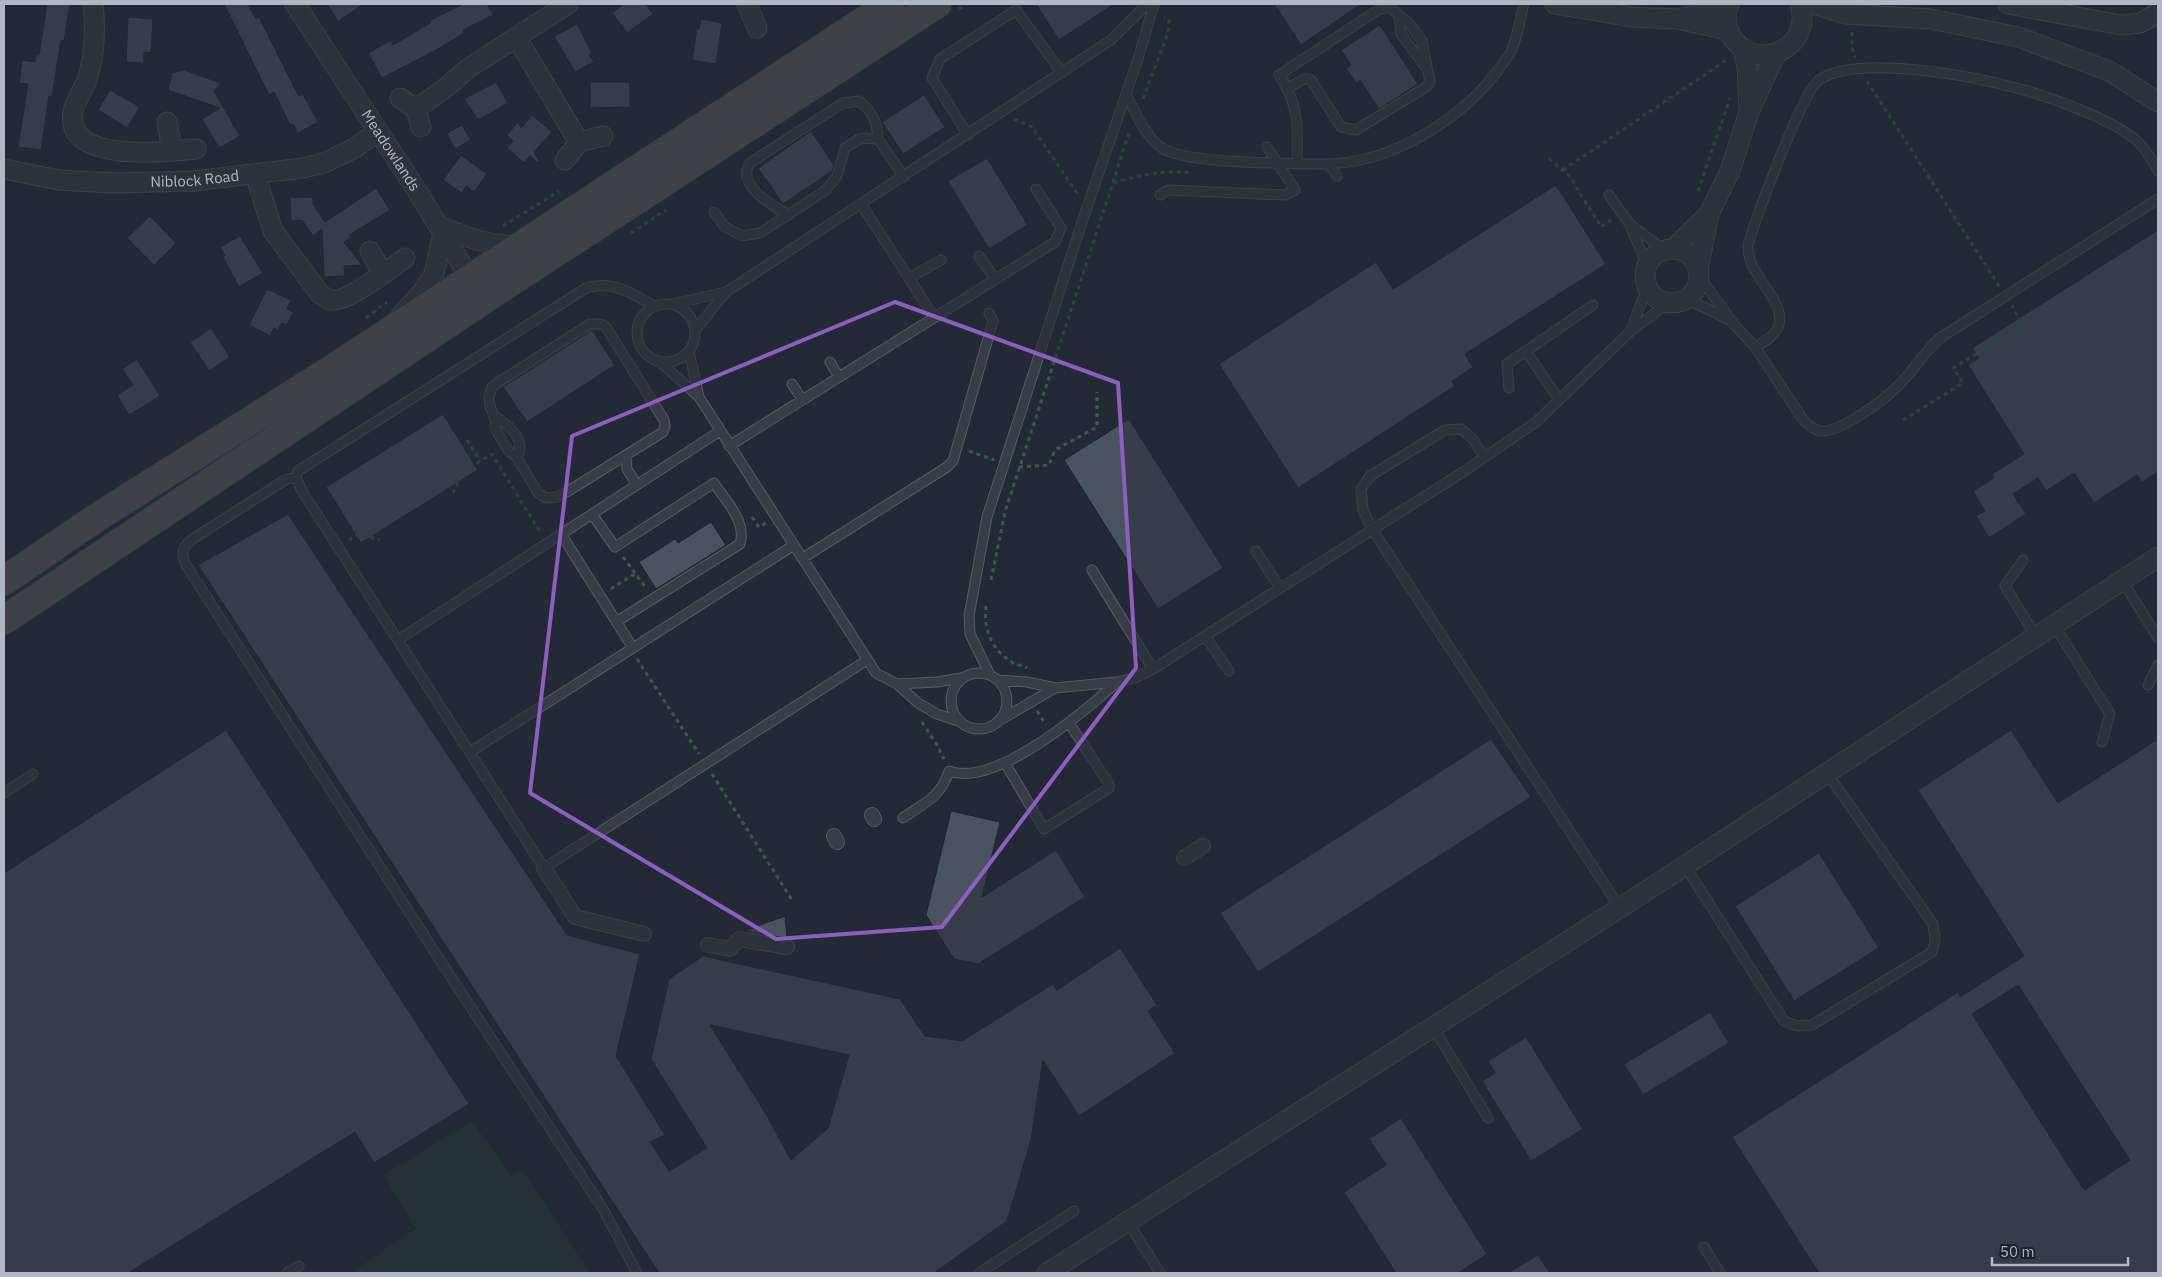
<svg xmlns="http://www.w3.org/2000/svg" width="2162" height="1277" font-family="'IBM Plex Sans',sans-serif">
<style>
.green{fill:#273938}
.building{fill:#49535f;stroke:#1d242d;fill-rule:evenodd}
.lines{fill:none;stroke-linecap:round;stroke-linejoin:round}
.service-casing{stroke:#535b64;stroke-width:11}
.pedestrian-casing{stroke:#535b64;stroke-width:16}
.minor-casing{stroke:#535b64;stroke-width:21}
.trunk-casing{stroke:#404851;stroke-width:30}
.path{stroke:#445456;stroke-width:3;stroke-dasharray:4 4;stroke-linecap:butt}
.service{stroke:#363d46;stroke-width:9}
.pedestrian{stroke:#363d46;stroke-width:14}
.minor{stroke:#363d46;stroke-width:19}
.trunk{stroke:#605e5c;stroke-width:28}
.marked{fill:none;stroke:#8e5dc0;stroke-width:4;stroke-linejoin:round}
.labels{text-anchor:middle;stroke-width:4;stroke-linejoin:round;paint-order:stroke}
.street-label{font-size:15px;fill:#b0b8c3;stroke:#1b222b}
</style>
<rect width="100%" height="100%" fill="#222b35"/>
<path class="green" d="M472 1121 511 1176 522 1170 590 1273H357L355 1270 416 1229 384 1175Z"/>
<path class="building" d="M47 4H70L64 41 61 40 52 97 49 96 41 150 18 147 28 84 19 83 22 60 35 62 36 55H39Z
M224 4H248L256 19 259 17 295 89 299 96 303 94 318 122 298 133 293 124 290 125 274 92 269 95Z
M327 4H364L338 21Z
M463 4H487L493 15 463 30 464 33 436 50 382 78 368 53 391 40 393 45 430 23 429 21Z
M624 4H646L653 14 627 33 612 13Z
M1036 4H1114L1059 40Z
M1274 4H1361L1301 45Z
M128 17 153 19 151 53 144 52V63L126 62Z
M701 19 722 23 716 64 692 60 697 28 699 29Z
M577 24 592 53 589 54 594 62 575 72 554 36Z
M1380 25 1418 84 1379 109 1360 80 1356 83 1346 68 1351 65 1341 50Z
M184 70 221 83 214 91 240 136 219 148 202 119 220 108 168 90 172 73Z
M496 82 508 103 478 120 464 99Z
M590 82H630V107L590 108Z
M110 90 140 107 127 128 98 110Z
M924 95 945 127 903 154 882 122Z
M532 115 552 132 534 152 539 161 537 162 530 156 524 163 507 148 513 141 507 135 518 122 521 128Z
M462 125 471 140 455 149 447 133Z
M811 131 834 165 832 171 783 204 758 168Z
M461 155 487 174 474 192 466 186 462 193 443 180Z
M987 158 1028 225 989 249 948 181Z
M1556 185 1606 264 1465 354 1473 367 1452 381 1455 386 1298 488 1219 364 1376 262 1393 289Z
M376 188 390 210 349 235 351 238 344 242 362 265 344 266 345 276 324 277 322 229 313 236 302 220 291 221 290 198 313 197V204L325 222Z
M150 216 176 243 154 265 127 238Z
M2158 230V472L2142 482 2137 475 2094 503 2074 473 2046 491 2038 478 2013 494 2026 514 1989 538 1976 516 1985 511 1973 491 1994 478 1992 474 2024 454 1968 365 1979 358 1972 348Z
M240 236 263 273 239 287 223 257 225 256 220 247Z
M267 289 291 300 287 309 293 312 287 325 282 323 278 330 274 328 270 336 249 325Z
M211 328 230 357 209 371 190 342Z
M592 330 615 365 527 422 503 387Z
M137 359 160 396 129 415 117 395 133 385 122 369Z
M443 414 478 470 361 543 326 487Z
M1129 419 1223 568 1158 609 1064 460Z
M288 514 567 935 640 954 616 1056 665 1135 650 1142 669 1171 707 1148 651 1059 669 979 703 956 900 999 925 1036 962 1041 1053 984 1057 990 1120 948 1157 1005 1148 1011 1175 1053 1079 1116 1043 1060 1031 1140 1007 1221 934 1273H659L198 565ZM710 1025 849 1055 828 1128 791 1160 766 1114Z
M711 522 726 545 656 589 639 562 675 539 678 543Z
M226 730 469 1104 374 1163 355 1132 128 1273H4V873Z
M2011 730 2058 803 2158 739V1273H1819L1732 1137 1958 992 1960 997 2024 956 1918 790ZM2018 985 2130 1160 2084 1190 1972 1014Z
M1491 739 1531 797 1258 972 1220 913Z
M951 811 1000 822 982 897 1056 850 1085 897 978 964 954 959 926 915Z
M1819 853 1879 948 1794 1001 1735 906Z
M785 916 787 938 744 931Z
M1710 1012 1729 1043 1643 1095 1624 1064Z
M1526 1037 1583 1129 1531 1161 1482 1081 1495 1073 1488 1061Z
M1401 1118 1487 1254 1458 1273H1396L1344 1192 1386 1165 1369 1139Z
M1538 1255 1550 1273H1508Z"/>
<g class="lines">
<defs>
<path id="service" d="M1399 17 1401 34 1426 68
M1288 88 1304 79 1311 80 1341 127 1356 130 1426 87 1430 82 1422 41 1409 23 1389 7 1378 10 1279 75C1299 103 1298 130 1297 163
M1126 94C1136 113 1144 135 1162 148 1185 164 1286 163 1318 164 1393 166 1469 116 1509 55 1517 43 1520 18 1524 4
M968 135 932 78 940 59 1016 10 1062 73
M1330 165 1337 176
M1160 195 1168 190 1285 195 1295 190 1267 147
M1609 195 1629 223 1647 265
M861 204 934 317
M714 212 725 227 742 236 760 233 826 190 837 176 845 148 861 138 878 139 904 177
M789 215C773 206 735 185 750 163L843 103 859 101C873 112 877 122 878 139
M1629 224 1665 250
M979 256 995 279
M1699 276 1733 323 1755 347 1804 421C1809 425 1813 430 1820 431 1841 433 1885 399 1899 385 1914 370 1924 352 1940 338L2158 199
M909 278 941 260
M1685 300 1706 308 1731 321
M637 333a29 29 0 1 1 58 0a29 29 0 1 1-58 0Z
M673 304 726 292
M654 306C632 293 613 280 586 288L298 471 296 477 302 491 544 868 867 660
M590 324H601L606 327 664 420 665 426 663 432 570 490 557 497 546 498 538 493 517 458 508 450 496 430 494 416 490 406 489 397 492 387 499 382Z
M696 329 726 292 1111 40 1147 4
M1630 332 1647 288
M1755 347C1816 317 1745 283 1748 245 1756 218 1802 92 1819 80 1859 52 1993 79 2037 94 2066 103 2113 121 2136 140 2146 149 2152 160 2158 171
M689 351 699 397
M1526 351 1559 400
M659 361 699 397 876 673 897 684 918 703 937 714 958 721
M830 362 839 377
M792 384 802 399
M1509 388 1507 364 1593 305
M494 416C509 425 527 439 517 458
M729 446 1055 242 1061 228 1036 189
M626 456 627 469 637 485
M1484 457 1473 439 1461 429 1445 430 1370 476 1361 489 1363 510 1372 529 1620 908
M296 477 285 480 191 540C182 548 181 553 186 565L447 971 603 1209 637 1273
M592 514 615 547 714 483C726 501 747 522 740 544L616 622
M561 534 633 648
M1256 551 1280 588
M803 558 947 467 953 461 993 321 989 313
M2023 560 2005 586 2036 637
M1092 570 1153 669
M2122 580 2158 638
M2054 625 2110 714 2102 742
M1205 636 1229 671
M398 640 720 431
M951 701a28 28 0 1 1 56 0a28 28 0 1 1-56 0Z
M990 675 970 634 969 616 987 517 1082 222 1138 59 1154 4
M998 680 1027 682 1055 688 1117 682 1135 678 1153 669 1463 472 1536 422 1630 332 1668 303
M897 684 937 682 961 678
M2148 685 2158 665
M1002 719 1055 688
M470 752 794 545
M1005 763 1044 829 1109 788V784L1069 723
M4 793 33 774
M903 818C924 803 941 797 949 771 995 788 1084 712 1117 682
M1685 866 1784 1021 1797 1026 1812 1025 1932 952 1935 940 1933 924 1827 773
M1433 1027 1488 1118
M1128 1222 1160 1273
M1704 1247 1720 1273
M287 1273 299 1266
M979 1273 1074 1211"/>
<path id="pedestrian" d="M872 815 874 819
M834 836 837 842
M1184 858 1203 846
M544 868 575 917 644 934
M708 945 730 949 739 939 787 947"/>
<g id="minor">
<path d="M93 4C96 30 95 55 87 80 83 90 75 101 73 112 64 164 167 152 196 149"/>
<path id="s1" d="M295 4 419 194 476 288"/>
<path d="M747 4 757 28"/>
<path d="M1555 4 1631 17 1677 19 1728 30"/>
<path d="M1729 4C1725 13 1725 25 1730 34 1754 76 1814 49 1800 4"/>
<path d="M1813 4 1846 14 1931 19 2018 37 2109 71 2158 102"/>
<path d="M2008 4 2121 25 2140 23 2158 13"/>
<path d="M1683 18 1727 7"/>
<path d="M517 38 579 142"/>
<path d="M1743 49 1747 66 1749 108"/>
<path d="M400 98 416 109 421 127"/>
<path d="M416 109 448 86 467 69 568 4"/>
<path d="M167 122 172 151"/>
<path d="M565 160 579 142 603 136"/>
<path id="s2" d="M4 169 59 180 113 183 193 181 303 168 324 163 355 148 377 132"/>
<path d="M255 174 273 231 320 294C323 296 327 299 331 300 347 303 391 268 405 258"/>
<path d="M438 225C465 237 489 246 519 246"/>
<path d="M1673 249 1709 214"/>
<circle cx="1672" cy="276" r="27"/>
<path d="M370 251 383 274"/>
<path d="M1698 269 1709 214 1730 171 1749 112 1776 53"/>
<path d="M401 315 424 290 434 274 443 233"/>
<path d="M1047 1273 1620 908 2158 557"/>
</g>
<path id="trunk" d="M4 581 96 518 326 373 890 4
M4 620 483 300 937 4"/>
</defs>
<use href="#service" class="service-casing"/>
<use href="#pedestrian" class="pedestrian-casing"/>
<use href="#minor" class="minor-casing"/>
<use href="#trunk" class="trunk-casing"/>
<path class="path" d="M959 9 967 4
M1852 32V48L1855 58
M1867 81 1999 286
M1143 99 1168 33 1169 21 1164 17
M1014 119 1032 127 1077 193 1076 195
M1549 158 1570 177 1601 227 1611 220
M1563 170 1728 59
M1114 183C1144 174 1162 170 1193 173
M1698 191 1730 98
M503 226 559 191
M631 233 666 210
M366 318 387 302
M1903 420 1963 383 1953 368 2024 326 2012 306
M467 440 480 461
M969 451 994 460
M1019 467 1049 465 1055 450 1097 427V392
M453 493 462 472 492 454 540 532
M752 517 759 527 766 523
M349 540 359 533 380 540
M623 557 646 588
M991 580 1005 512 1130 130
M611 589 636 573
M986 606C983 630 992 650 1013 663 1018 665 1024 666 1027 668
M637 659 699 754
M1037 711 1046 725
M922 722 937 745 944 759
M712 774 792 900"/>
<use href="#service" class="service"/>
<use href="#pedestrian" class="pedestrian"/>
<use href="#minor" class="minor"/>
<use href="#trunk" class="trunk"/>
</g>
<path d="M0 0H2162V1277H0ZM895 302 1118 383 1136 668 942 927 776 939 530 793 572 436Z" fill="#222b35" fill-opacity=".55" fill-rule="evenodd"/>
<path class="marked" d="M895 302 1118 383 1136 668 942 927 776 939 530 793 572 436Z"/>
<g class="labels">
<g class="street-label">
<text dy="5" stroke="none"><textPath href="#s1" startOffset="175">Meadowlands</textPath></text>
<text dy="5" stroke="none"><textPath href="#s2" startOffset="192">Niblock Road</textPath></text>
</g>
</g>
<rect width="2162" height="1277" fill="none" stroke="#b0b8c3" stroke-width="10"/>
<path d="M1992 1257v8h136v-8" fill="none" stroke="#b0b8c3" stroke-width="2.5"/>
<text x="2000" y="1257" font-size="15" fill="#b0b8c3" stroke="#1b222b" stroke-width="4" paint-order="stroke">50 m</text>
</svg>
